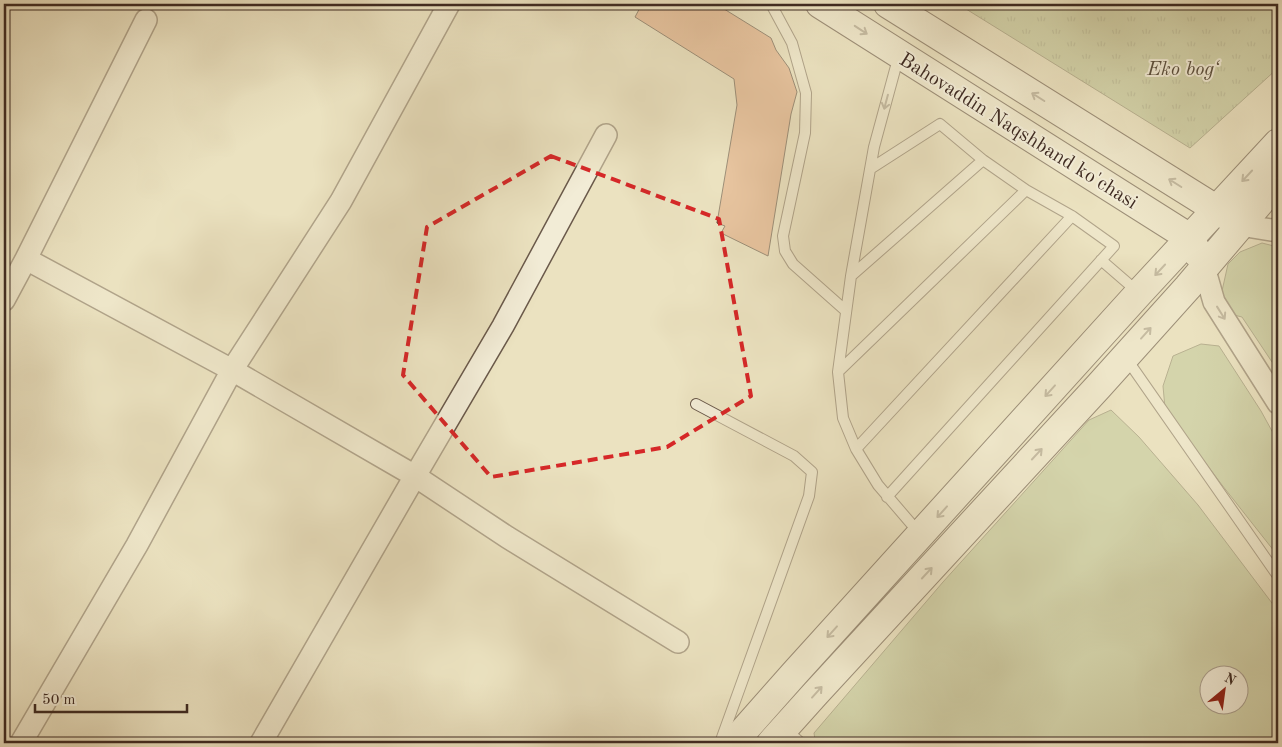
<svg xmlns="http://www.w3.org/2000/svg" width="1282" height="747" font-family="'Old Standard TT',serif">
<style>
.grass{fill:#b8c392;stroke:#7c775a;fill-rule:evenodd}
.park{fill:url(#park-tufts);stroke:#7c775a}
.building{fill:#e2a179;stroke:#3f2b22}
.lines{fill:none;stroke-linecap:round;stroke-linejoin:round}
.lane-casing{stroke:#6a594a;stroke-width:12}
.street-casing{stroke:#6a594a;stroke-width:24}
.secondary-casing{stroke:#3f2b22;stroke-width:30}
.lane{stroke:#f2ecd6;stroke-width:10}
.street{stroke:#f2ecd6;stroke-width:21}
.secondary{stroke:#f2ecd6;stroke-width:28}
.oneway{stroke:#988c7c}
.marked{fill:none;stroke:#d62828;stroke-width:4;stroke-dasharray:10 6;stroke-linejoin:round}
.labels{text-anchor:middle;stroke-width:4;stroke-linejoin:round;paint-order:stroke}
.park-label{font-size:20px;font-style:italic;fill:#5d513e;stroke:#f2ecd6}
.street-label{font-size:20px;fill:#3f2b22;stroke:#f2ecd6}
</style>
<defs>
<pattern id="park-tufts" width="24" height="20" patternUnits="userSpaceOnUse" patternTransform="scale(1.25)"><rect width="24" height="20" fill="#b8c392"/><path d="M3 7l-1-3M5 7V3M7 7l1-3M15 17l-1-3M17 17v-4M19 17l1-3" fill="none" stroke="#979f77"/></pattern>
</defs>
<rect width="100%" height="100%" fill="#ebe2c0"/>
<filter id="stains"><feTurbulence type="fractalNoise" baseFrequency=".004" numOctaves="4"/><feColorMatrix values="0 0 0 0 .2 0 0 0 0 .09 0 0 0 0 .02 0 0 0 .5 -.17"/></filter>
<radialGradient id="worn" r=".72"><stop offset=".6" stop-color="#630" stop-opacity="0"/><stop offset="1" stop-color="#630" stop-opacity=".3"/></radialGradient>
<path class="grass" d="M1262 243 1278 247V371L1242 317 1230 314 1222 291 1228 264 1240 252Z
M1201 344 1219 346 1261 411 1278 442V556L1222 485 1165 408 1163 386 1173 356Z
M1111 410 1139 437 1198 505 1278 611V743H819L815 740 814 733 943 582 1089 420ZM1210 674H1240V704H1210Z"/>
<path class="park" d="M958 4H1278V68L1190 148Z"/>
<path class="building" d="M642 4H716L771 38 776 50 789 68 797 92 791 114 768 256 721 233 725 226 717 223 737 105 734 79 635 17Z"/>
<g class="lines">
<defs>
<path id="lane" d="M771 4 792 43 806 93 805 133 783 236 785 251 793 264 846 311
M870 169 940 124 983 160 1026 190 1072 216 1114 246 887 497
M1101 260 1138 292
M851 276 983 160
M1126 358 1278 576
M838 372 1026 190
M696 404 794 456 812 472 809 496 720 743
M856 449 843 418 838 372 851 276 874 147 899 55
M920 534 878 485 856 449 1072 216
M785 729 801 743"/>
<path id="street" d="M1240 225 1278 231
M26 259 232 370 415 476 507 537 678 642
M1204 267 1214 302 1278 403
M4 300 26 259 146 20
M21 743 137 545 232 370 341 201 449 4
M261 743 415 476 503 326 606 135"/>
<path id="secondary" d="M820 4 1190 238 1198 254
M888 4 1232 219
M733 743 794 674 1139 293 1278 143
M771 743 815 694 1098 387 1188 287 1278 181"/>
</defs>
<use href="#lane" class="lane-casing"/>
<use href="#street" class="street-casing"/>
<use href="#secondary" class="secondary-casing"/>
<use href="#lane" class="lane"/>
<use href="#street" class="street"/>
<use href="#secondary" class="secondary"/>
</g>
<defs><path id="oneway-shaft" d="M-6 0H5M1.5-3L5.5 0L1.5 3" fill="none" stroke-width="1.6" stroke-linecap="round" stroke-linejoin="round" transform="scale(1.25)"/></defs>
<g class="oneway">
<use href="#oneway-shaft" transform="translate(861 30) rotate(33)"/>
<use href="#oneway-shaft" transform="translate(1038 97) rotate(-148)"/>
<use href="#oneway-shaft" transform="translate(886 102) rotate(105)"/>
<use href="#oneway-shaft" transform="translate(1247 176) rotate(133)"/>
<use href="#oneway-shaft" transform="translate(1175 183) rotate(-148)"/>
<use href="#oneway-shaft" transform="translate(1160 270) rotate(133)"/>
<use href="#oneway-shaft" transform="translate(1221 313) rotate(58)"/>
<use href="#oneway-shaft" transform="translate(1146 333) rotate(-48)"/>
<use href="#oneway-shaft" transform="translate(1050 391) rotate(132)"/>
<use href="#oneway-shaft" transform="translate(1037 454) rotate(-47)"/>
<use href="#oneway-shaft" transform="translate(942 512) rotate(132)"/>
<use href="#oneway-shaft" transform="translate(927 573) rotate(-47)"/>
<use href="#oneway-shaft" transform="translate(832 632) rotate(132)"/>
<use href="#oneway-shaft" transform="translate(817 692) rotate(-48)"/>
</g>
<path d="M0 0H1282V747H0ZM551 156 719 219 751 396 667 447 491 477 403 375 427 227Z" fill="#ebe2c0" fill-opacity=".55" fill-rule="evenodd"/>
<path class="marked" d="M551 156 719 219 751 396 667 447 491 477 403 375 427 227Z"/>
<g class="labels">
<g class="park-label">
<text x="1183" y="75">Eko bogʻ</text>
</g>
<g class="street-label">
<text transform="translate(1019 130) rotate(32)" y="7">Bahovaddin Naqshband ko'chasi</text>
</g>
</g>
<rect width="1282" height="747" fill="none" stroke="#ebe2c0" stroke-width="20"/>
<rect x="5" y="5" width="1272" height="737" fill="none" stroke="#3f2b22" stroke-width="2.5"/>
<rect x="10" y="10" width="1262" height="727" fill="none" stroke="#3f2b22"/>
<g transform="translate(1224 690) rotate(29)"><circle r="24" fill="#f2ecd6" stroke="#aa9f8e"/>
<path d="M0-4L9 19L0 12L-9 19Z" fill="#8f2418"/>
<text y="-8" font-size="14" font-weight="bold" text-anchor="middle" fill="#3f2b22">N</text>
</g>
<path d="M35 704v8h152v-8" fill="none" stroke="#3f2b22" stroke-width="2.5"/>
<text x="42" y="704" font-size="15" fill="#3f2b22" stroke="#f2ecd6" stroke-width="4" paint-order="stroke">50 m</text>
<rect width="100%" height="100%" filter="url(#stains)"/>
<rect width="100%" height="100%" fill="url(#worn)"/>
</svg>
